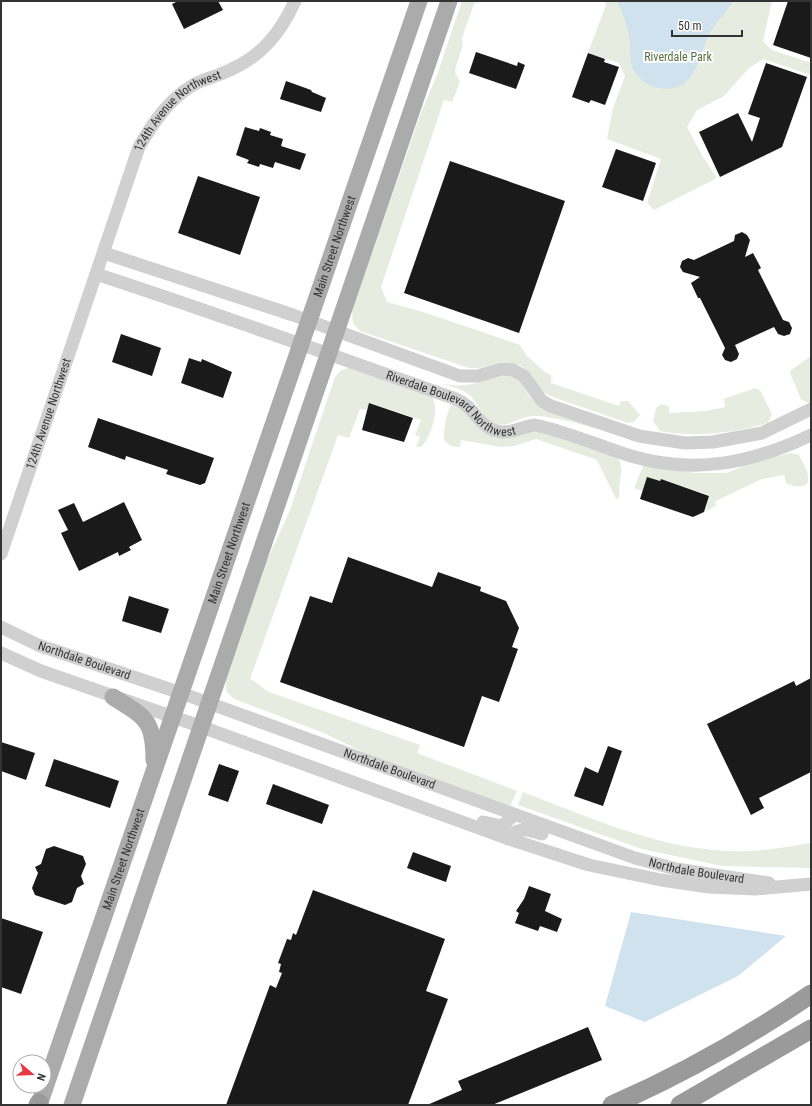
<svg xmlns="http://www.w3.org/2000/svg" width="812" height="1106" font-family="'Roboto Condensed',sans-serif">
<style>
.green{fill:#e6ecdf}
.water{fill:#cfe2ee}
.building{fill:#1a1a1a}
.lines{fill:none;stroke-linecap:round;stroke-linejoin:round}
.minor{stroke:#d0d0d0;stroke-width:13}
.major{stroke:#ababab;stroke-width:17}
.highway{stroke:#9a9a9a;stroke-width:19}
.labels{text-anchor:middle;stroke-width:4;stroke-linejoin:round;paint-order:stroke}
.park-label{font-size:12px;fill:#56703f;stroke:#fff}
.street-label{font-size:12px;fill:#333;stroke:#fff}
</style>
<rect width="100%" height="100%" fill="#fff"/>
<path class="green" d="M462 1H481L474 4 462 38 463 45 456 66 455 72 460 82 452 102 444 100 381 287 387 302 423 312 520 345 526 355 545 372 551 375V383L619 406 621 401H628L640 415 634 422 628 423 550 396 542 391 528 371 520 365 500 362 480 368H469L360 331 353 323 352 310 421 113 437 75Z
M605 1H772L763 41 772 50 811 63V75L763 59 749 68 724 96 697 110 687 127 703 157 717 178 654 210 647 203 661 159 607 139 613 108 625 76 619 63 588 53 606 5Z
M811 356V402L808 403 801 399 790 373 791 370Z
M351 367 432 397C440 408 431 438 421 447H416L420 437 415 435 421 420 370 403 367 410 360 409 349 438 338 435 250 679C258 682 262 688 269 692L420 745 417 753 517 791 510 806 365 753 324 733 234 699 226 691V680L266 563 290 510 335 377 340 371Z
M497 375H510L521 382 530 397 540 406 598 429C579 424 551 415 532 416 519 417 510 427 497 424 482 420 479 402 468 394 460 388 449 386 439 383 460 388 477 385 497 375Z
M755 388 760 390 772 414 768 423C733 433 697 438 660 431L653 421 656 408 661 404 669 406V413L706 411 725 407 724 399Z
M453 404H458L476 425 535 429 617 457C627 469 616 484 620 497L616 499 597 460 536 439 514 446 501 447 461 440 460 447C454 447 449 446 445 441 442 435 447 407 453 404Z
M791 453 799 455C802 461 807 469 808 476 811 490 792 487 786 483L784 475 762 479 722 498 715 502 716 506 706 511 709 495 661 479 643 491 634 488 644 464 695 473H726L751 463Z
M523 792C596 820 672 855 751 851 771 850 791 846 811 843V868L722 866 642 849 518 805Z"/>
<path class="water" d="M617 1H733C727 13 716 21 710 33 697 56 697 94 659 88 649 86 640 81 634 71 628 60 631 48 629 36 627 23 622 12 617 1Z
M631 912 786 936 738 976 645 1022 605 1006Z"/>
<path class="building" d="M178 1H218L223 10 184 29 172 4Z
M788 1H811V58L773 45Z
M476 52 517 66 518 62 525 65 516 89 469 73Z
M588 53 605 59 604 62 619 67 605 105 591 100 589 103 572 97Z
M766 63 807 77 782 147 720 177 699 132 738 113 752 142 760 118 748 114Z
M286 81 311 90 312 92 326 98 321 112 280 99Z
M245 127 259 131 260 128 271 132 270 135 283 139 281 146 306 154 300 170 275 162 273 168 260 164 259 167 247 163 249 160 236 155Z
M616 149 656 163 643 201 602 187Z
M450 161 565 201 519 333 404 293Z
M198 176 260 197 240 255 178 233Z
M742 232 747 235 750 240 745 257 753 253 761 268 758 270 783 320 789 322 792 328 790 334 784 336 778 334 774 327 735 345 739 354 737 359 731 362 725 360 722 355 725 348 700 298H698L691 283 700 277 683 272 680 267 682 261 688 258 694 260 734 241 735 235Z
M121 334 161 348 152 376 112 362Z
M189 358 201 362 202 359 232 372 223 398 181 383Z
M369 403 413 418 404 442 362 430Z
M98 418 214 458 205 483 200 485 166 474 168 470 126 456 125 460 88 447Z
M647 477 660 481 661 479 709 496 704 512 693 517 640 499Z
M124 502 142 540 129 547 131 550 119 556 118 552 79 571 61 533 68 530 58 510 74 503 83 522Z
M348 557 432 587 438 572 481 587 480 591 506 601 519 628 512 647 518 649 499 702 482 696 464 747 280 682 310 596 332 603Z
M129 596 169 609 161 633 122 621Z
M811 678V772L759 798 764 808 751 815 707 724 794 681 796 686Z
M1 742 35 753 26 780 1 771Z
M608 746 622 751 603 806 574 796 585 767 598 773Z
M54 759 119 781 110 808 45 786Z
M219 764 239 771 228 802 208 795Z
M273 784 329 805 322 824 266 804Z
M54 846 83 856 86 864 81 876 84 884 77 888 72 902 65 905 35 895 32 888 38 873 35 867 41 864 46 849Z
M413 852 451 866 446 882 407 868Z
M529 886 551 894 545 911 562 919 557 932 540 926 538 931 515 923 519 913 516 911 524 899Z
M313 890 445 939 426 991 448 999 408 1105H226L270 985 276 988 282 973 279 972 281 964 278 963 287 939 291 940 293 933 296 935Z
M1 918 43 932 21 994 1 987Z
M588 1027 602 1060 492 1105H427L462 1090 458 1081Z"/>
<g class="lines">
<g class="minor">
<path d="M104 253 293 315 460 376H478L501 369 513 370 524 376 542 401 551 406 639 436 685 443 713 442 762 433 811 409"/>
<path id="s1" d="M96 274C216 313 336 357 456 399 476 407 478 429 502 432 513 433 524 426 535 425 568 432 599 446 631 456 695 475 752 463 811 435"/>
<path id="s2" d="M1 554 139 147C153 123 168 100 193 85 204 79 218 76 230 70 262 56 281 32 295 1"/>
<path id="s3" d="M1 627 38 645 181 693 635 858 676 869 769 883"/>
<path d="M1 653 41 671 202 727 506 838 589 865 661 880 709 887 755 889 811 884"/>
<path d="M483 822 502 826 514 815"/>
<path d="M506 838C519 827 527 829 542 834"/>
</g>
<g class="major">
<path d="M113 697C145 717 154 720 154 760"/>
<path id="s4" d="M39 1105 419 1"/>
<path d="M72 1105 449 1"/>
</g>
<path class="highway" d="M38 1105 39 1103
M612 1105C681 1075 748 1037 811 994
M680 1105 811 1029"/>
</g>
<g class="labels">
<g class="park-label">
<text x="678" y="61">Riverdale Park</text>
</g>
<g class="street-label">
<text dy="4" stroke="none"><textPath href="#s2" startOffset="484">124th Avenue Northwest</textPath></text>
<text dy="4" stroke="none"><textPath href="#s4" startOffset="908">Main Street Northwest</textPath></text>
<text dy="4" stroke="none"><textPath href="#s1" startOffset="380">Riverdale Boulevard Northwest</textPath></text>
<text dy="4" stroke="none"><textPath href="#s2" startOffset="148">124th Avenue Northwest</textPath></text>
<text dy="4" stroke="none"><textPath href="#s4" startOffset="584">Main Street Northwest</textPath></text>
<text dy="4" stroke="none"><textPath href="#s3" startOffset="90">Northdale Boulevard</textPath></text>
<text dy="4" stroke="none"><textPath href="#s3" startOffset="414">Northdale Boulevard</textPath></text>
<text dy="4" stroke="none"><textPath href="#s4" startOffset="260">Main Street Northwest</textPath></text>
<text dy="4" stroke="none"><textPath href="#s3" startOffset="738">Northdale Boulevard</textPath></text>
</g>
</g>
<rect width="812" height="1106" fill="none" stroke="#333333" stroke-width="4"/>
<g transform="translate(32 1074) rotate(109)"><circle r="19" fill="#ffffff" stroke="#adadad"/>
<path d="M0-3L7 15L0 10L-7 15Z" fill="#e63946"/>
<text y="-6" font-size="11" font-weight="bold" text-anchor="middle" fill="#333333">N</text>
</g>
<path d="M672 30v6h70v-6" fill="none" stroke="#333333" stroke-width="2"/>
<text x="678" y="30" font-size="12" fill="#333333" stroke="#ffffff" stroke-width="3" paint-order="stroke">50 m</text>
</svg>
